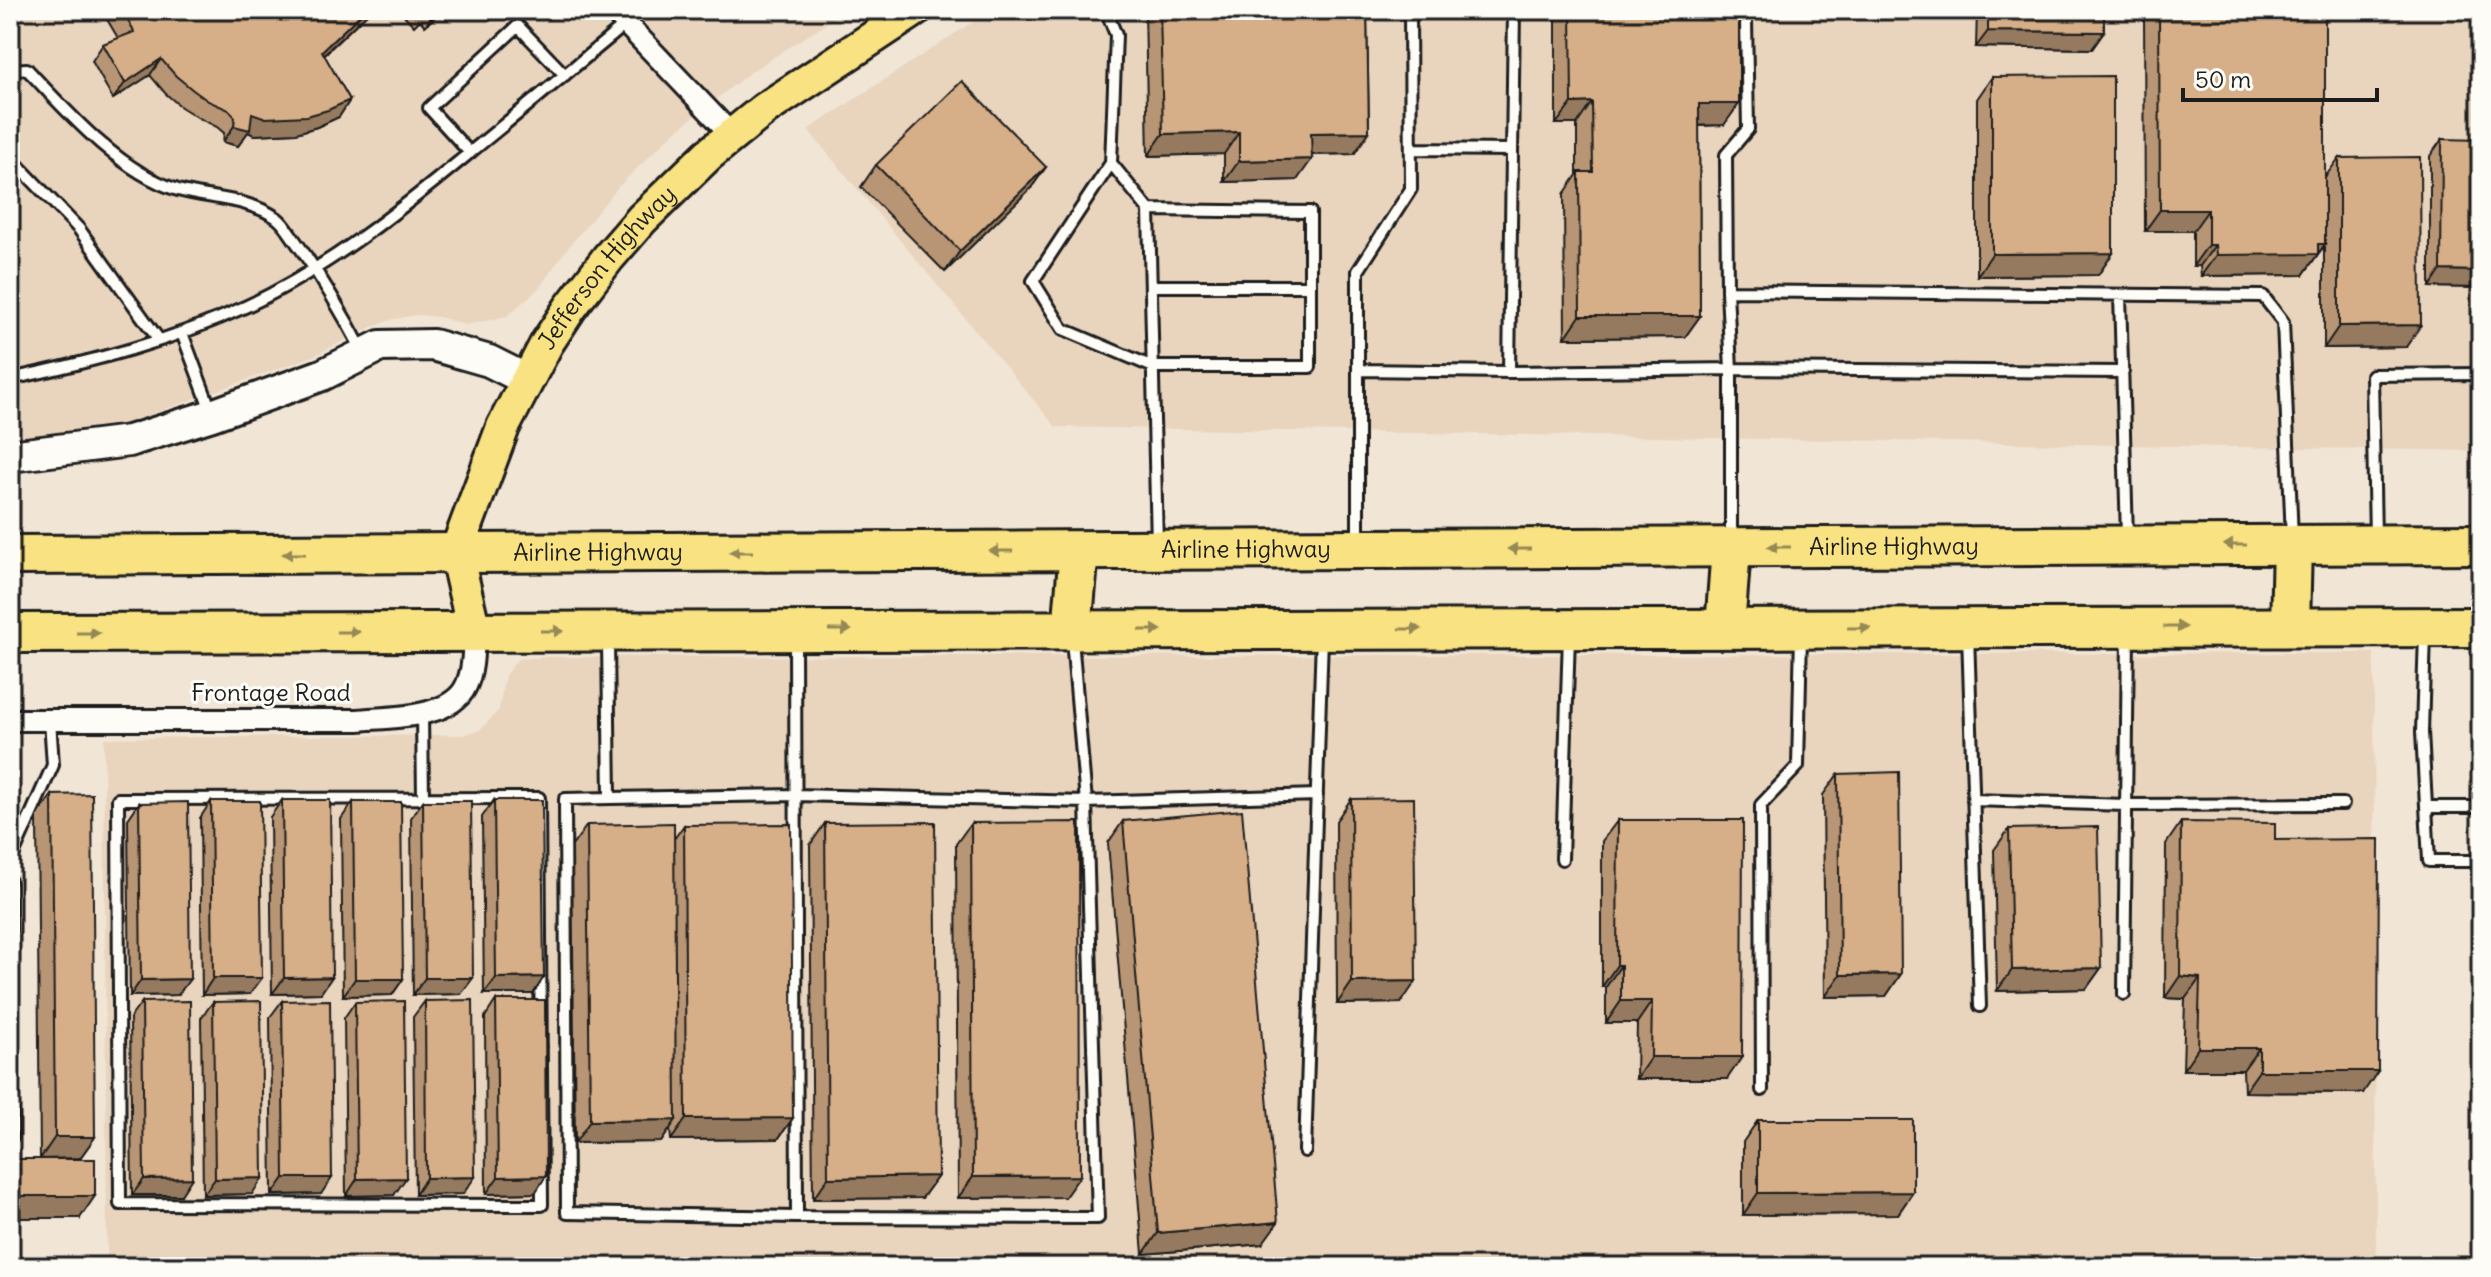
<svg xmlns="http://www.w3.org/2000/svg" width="2491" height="1277" font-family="Delius,sans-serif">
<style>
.built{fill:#e9d4be}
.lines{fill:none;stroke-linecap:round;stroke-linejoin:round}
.lane-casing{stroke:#1c1c1c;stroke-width:16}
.street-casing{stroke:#1c1c1c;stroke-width:26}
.secondary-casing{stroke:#1c1c1c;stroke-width:36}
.primary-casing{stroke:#1c1c1c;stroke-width:38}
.highway-casing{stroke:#1c1c1c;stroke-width:44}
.lane{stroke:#fdfcf7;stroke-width:10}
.street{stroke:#fdfcf7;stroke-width:20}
.secondary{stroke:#fdfcf7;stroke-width:30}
.primary{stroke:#f8e281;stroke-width:32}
.highway{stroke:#f8e281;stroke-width:38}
.wall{fill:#b89674;stroke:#1c1c1c;stroke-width:2}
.shaded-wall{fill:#967a5e;stroke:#1c1c1c;stroke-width:2}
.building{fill:#d6ae87;stroke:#1c1c1c;stroke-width:2}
.oneway{fill:#958954}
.labels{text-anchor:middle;stroke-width:6;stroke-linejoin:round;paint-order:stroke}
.street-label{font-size:24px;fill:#1c1c1c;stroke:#fdfcf7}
</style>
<rect width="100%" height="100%" fill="#f1e5d5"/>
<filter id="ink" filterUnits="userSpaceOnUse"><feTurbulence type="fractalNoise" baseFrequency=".0125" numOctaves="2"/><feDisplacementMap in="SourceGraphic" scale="16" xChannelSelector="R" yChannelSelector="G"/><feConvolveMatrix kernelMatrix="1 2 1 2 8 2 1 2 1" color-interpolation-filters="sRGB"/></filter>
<g filter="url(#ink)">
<path class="built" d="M10 10H847L749 73 672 134 619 186 566 250 539 288 507 316 466 325 440 317 417 315 394 319 372 327 311 357 93 435 10 444Z
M991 10H2481V451L1056 427 808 130Z
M2374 653 2376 1257 974 1267 107 1266 104 738 463 735 480 730 499 710 505 675 518 659 551 657Z"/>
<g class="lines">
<defs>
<path id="lane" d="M1106 10 1116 35 1111 163 1149 210 1157 544
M10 70 27 69C67 112 121 173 178 190 211 199 248 198 277 218 286 225 292 237 299 246 323 280 343 314 362 350
M1411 149 1512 150
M470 153 429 108 518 26 565 75
M10 157 79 229 159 340
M1111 163 1033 281 1063 329 1153 367H1310V212L1149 210
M1151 286H1309
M1727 291 2263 296 2283 322 2292 539
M2120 295 2127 537
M182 333 212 413
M1358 370 1509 372 1731 369 2123 372
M1509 372 1514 10
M10 379C91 362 172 341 247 306 328 268 399 211 467 155 520 112 573 68 626 24
M2375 539 2372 375 2481 374
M1731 540V369L1727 291 1726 155 1748 129 1746 20 1736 10
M1358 543V271L1411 189 1410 10
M2425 633 2422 732 2429 861H2481
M1968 634 1980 1006
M795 639 797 1217
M608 641 610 798 565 799 567 1213 797 1217 1098 1218 1086 802 1072 639
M422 713 423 798
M539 798 542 1205 120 1204 118 799Z
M610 798 795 795 1086 802 1317 795
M1973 800 2126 805 2343 804
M2426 807H2481
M1562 859 1569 635
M10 862 53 765 50 720
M10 881 12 1137H10
M2124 994 2128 633
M1762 1090 1761 805 1798 766 1801 634
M1305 1151 1322 637"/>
<path id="street" d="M613 10 732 135
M10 720H358C389 717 451 719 466 686 474 669 473 649 474 631"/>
<path id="secondary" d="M10 456 129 441 212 415 322 375 380 346 433 345 489 361 527 380"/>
<g id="primary">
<path id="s1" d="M474 631 456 553 503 427 547 343 570 308 608 258 642 219 708 155 765 109 915 10"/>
</g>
<g id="highway">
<path id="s2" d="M10 555 2481 544"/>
<path d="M2290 627 2292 545"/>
<path d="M1725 628 1731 548"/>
<path d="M1072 630 1079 551"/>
<path d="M10 633 2481 627"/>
</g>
</defs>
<use href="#lane" class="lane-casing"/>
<use href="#street" class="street-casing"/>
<use href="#secondary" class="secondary-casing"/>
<use href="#primary" class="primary-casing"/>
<use href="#highway" class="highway-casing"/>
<use href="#lane" class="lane"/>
<use href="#street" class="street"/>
<use href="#secondary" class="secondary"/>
<use href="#primary" class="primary"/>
<use href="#highway" class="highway"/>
</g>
<path class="wall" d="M105 10H371L324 55 350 100 339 117 317 127 296 133 254 135 248 132 238 146 223 142 224 133 217 127 197 117 181 107 165 93 150 75 113 99 92 61 103 44 118 38 108 21Z
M399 10H442L425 26 420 20 414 26Z
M1145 10H1367L1369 132 1354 154 1312 155 1297 180 1224 182V154L1148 156Z
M1556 10H1739L1724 125 1699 126 1700 316 1685 337 1565 338 1564 194 1577 175V124H1556Z
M1977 10H2104V32L2092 49 1976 47Z
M2144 10H2325V177L2339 158 2406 347 2324 348V246L2303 275 2201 276 2200 266H2193V231H2145Z
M1992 77 2113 253 2098 275 1977 276V99Z
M2442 139 2481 288 2430 287V156Z
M876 165 1046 167 1031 188 945 272 861 187Z
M1838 774 1901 974 1886 996 1825 997 1823 795Z
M52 795 95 1137 80 1158V1218L40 1159 37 816Z
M1351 799 1401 1003 1337 1004 1336 821Z
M282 800 321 993 272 994 270 817Z
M494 800 533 994H484L482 817Z
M211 801 250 994 202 995 200 818Z
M423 801 461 994 413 995 411 818Z
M353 802 403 979 392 995 343 996 341 819Z
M139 803 178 995 130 996 128 819Z
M1618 820 1727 1079H1636L1637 1023H1606V987H1602V841Z
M1123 821 1262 1244 1143 1254 1108 843Z
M2181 822 2275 840 2363 1093 2244 1092 2243 1070H2183L2185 999 2165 998 2166 844Z
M825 823 938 1176 922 1198 813 1199 810 845Z
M971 823 1065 1197 958 1198 956 844Z
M587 825 674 839 684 825 793 1118 778 1139 671 1140 670 1129 661 1142 575 1143 572 846Z
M2009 829 2101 968 2086 989 1997 991 1994 850Z
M496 1000 535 1193 486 1194 485 1017Z
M282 1001 321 1194 272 1195 270 1017Z
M425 1001 463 1194 415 1195 413 1017Z
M142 1002 181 1195H132L130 1018Z
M213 1002 252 1194 203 1195 201 1018Z
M355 1002 394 1195 346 1196 344 1018Z
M1758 1120 1913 1192 1898 1214 1743 1215V1142Z"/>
<path class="shaded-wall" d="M365 10H371L310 67 322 51Z
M436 10H442L425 26Z
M1988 31 2104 32 2092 49 1976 47Z
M161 59 150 75 113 99 125 83Z
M350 100 339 117 317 127 296 133 254 135 248 132 238 146 223 142 234 126 252 113Z
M1592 102 1577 124H1556L1572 103Z
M1699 104H1739L1724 125 1684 126Z
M1239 132 1224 154 1148 156 1163 134Z
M1369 132 1354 154 1296 155 1311 133Z
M1312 159 1297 180 1224 182 1239 161Z
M1046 167 1031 188 945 272 960 251Z
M2160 210H2208L2193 231H2145Z
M2318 244H2325L2303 275 2201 276 2216 255Z
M2208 245H2215L2200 266H2193Z
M2113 253 2098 275 1977 276 1992 254Z
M2441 270 2481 271V288L2430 287Z
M1580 316H1700L1685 337 1565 338Z
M2421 325 2406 347 2324 348 2339 326Z
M1617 965H1621L1606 987H1602Z
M2101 968 2086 989 1997 991 2012 970Z
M1901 974 1886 996 1825 997 1840 975Z
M2180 976 2200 978 2185 999 2165 998Z
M332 977 321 993 272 994 284 978Z
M544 977 533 994H484L496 978Z
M213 978H262L250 994 202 995Z
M425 978H473L461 994 413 995Z
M190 979 178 995 130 996 141 980Z
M355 979H403L392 995 343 996Z
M1416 981 1401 1003 1337 1004 1352 982Z
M1621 1001H1652L1637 1023H1606Z
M2198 1048H2259L2243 1070H2183Z
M1651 1057H1742L1727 1079H1636Z
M2259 1071H2378L2363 1093 2244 1092Z
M793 1118 778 1139 671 1140 686 1119Z
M676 1120 661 1142 575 1143 590 1121Z
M55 1137H95L80 1158 40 1159Z
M546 1176 535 1193 486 1194 498 1177Z
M938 1176 922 1198 813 1199 828 1178Z
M1080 1176 1065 1197 958 1198 973 1177Z
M475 1177 463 1194 415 1195 426 1178Z
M192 1178 181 1195H132L144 1179Z
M263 1178 252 1194 203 1195 215 1179Z
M284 1178H332L321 1194 272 1195Z
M406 1178 394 1195 346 1196 357 1179Z
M1913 1192 1898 1214 1743 1215 1758 1193Z
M10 1196H95L80 1218H10Z
M1278 1222 1262 1244 1143 1254 1158 1233Z"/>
<path class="building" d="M123 10H365L322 51 350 100 328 110 307 116 266 118 252 113 250 130 234 126 235 117 229 110 208 101 193 90 176 76 161 59 125 83 103 44 134 32Z
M1160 10H1367L1369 132 1311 133 1312 159 1239 161V132L1163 134Z
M1571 10H1739V104H1699L1700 316H1580L1579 172H1593L1592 102 1572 103Z
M1988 10H2104V32L1988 31Z
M2159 10H2325V244H2318V254L2216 255 2215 245H2208V210H2160Z
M2113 76V253L1992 254V77Z
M962 81 1046 167 960 251 876 165Z
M2442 139 2481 140V271L2441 270Z
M2420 157 2421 325 2339 326V158Z
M1899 772 1901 974 1840 975 1838 774Z
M92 794 95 1137H55L52 795Z
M1414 798 1416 981 1352 982 1351 799Z
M282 800H330L332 977 284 978Z
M494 800H542L544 977 496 978Z
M211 801H260L262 978H213Z
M423 801H471L473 978H425Z
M188 802 190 979 141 980 139 803Z
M353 802H401L403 979H355Z
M1242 810 1278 1222 1158 1233 1123 821Z
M1618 820H1743L1742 1057H1651L1652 1001H1621V965H1617Z
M935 822 938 1176 828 1178 825 823Z
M1079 822 1080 1176 973 1177 971 823Z
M2181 822 2275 823V840L2379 839 2378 1071H2259V1048H2198L2200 978 2180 976Z
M674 823 676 1120 590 1121 587 825Z
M791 824 793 1118 686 1119 684 825Z
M2098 827 2101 968 2012 970 2009 829Z
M330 1000 332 1178H284L282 1001Z
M473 1000 475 1177 426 1178 425 1001Z
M496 1000H545L546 1176 498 1177Z
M190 1001 192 1178 144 1179 142 1002Z
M261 1001 263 1178 215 1179 213 1002Z
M404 1001 406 1178 357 1179 355 1002Z
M1758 1120H1913V1192L1758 1193Z
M10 1159H95V1196H10Z"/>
<defs><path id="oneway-solid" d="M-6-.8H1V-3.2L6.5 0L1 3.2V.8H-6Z" transform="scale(2)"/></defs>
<g class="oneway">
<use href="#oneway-solid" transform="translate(2235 545) rotate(180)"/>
<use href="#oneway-solid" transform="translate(1779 547) rotate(180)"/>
<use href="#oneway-solid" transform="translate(1519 549) rotate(180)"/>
<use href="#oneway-solid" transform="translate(1001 551) rotate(180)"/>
<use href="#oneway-solid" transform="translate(741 552) rotate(180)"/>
<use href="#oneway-solid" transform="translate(294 554) rotate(180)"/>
<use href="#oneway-solid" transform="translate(2175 627)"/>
<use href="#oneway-solid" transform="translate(1859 628)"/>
<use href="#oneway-solid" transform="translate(1410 629)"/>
<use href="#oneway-solid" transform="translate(840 630)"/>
<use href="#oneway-solid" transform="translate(1150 630)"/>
<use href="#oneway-solid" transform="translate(552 631)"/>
<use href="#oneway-solid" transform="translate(348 632)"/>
<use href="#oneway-solid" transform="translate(88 633)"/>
</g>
</g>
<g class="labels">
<g class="street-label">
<text dy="8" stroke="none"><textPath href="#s1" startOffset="406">Jefferson Highway</textPath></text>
<text dy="8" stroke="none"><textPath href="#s2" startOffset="1884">Airline Highway</textPath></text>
<text dy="8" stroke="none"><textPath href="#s2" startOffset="1236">Airline Highway</textPath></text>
<text dy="8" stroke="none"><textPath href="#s2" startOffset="588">Airline Highway</textPath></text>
<text x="271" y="701">Frontage Road</text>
</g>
</g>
<rect width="2491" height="1277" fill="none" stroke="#fdfcf7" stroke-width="40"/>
<rect x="20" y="20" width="2451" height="1237" fill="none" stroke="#1c1c1c" stroke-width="3" filter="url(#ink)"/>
<path d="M2183 88v12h194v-12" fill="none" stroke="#1c1c1c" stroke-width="4"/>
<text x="2195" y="88" font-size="24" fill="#1c1c1c" stroke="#fdfcf7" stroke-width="6" paint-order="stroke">50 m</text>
</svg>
